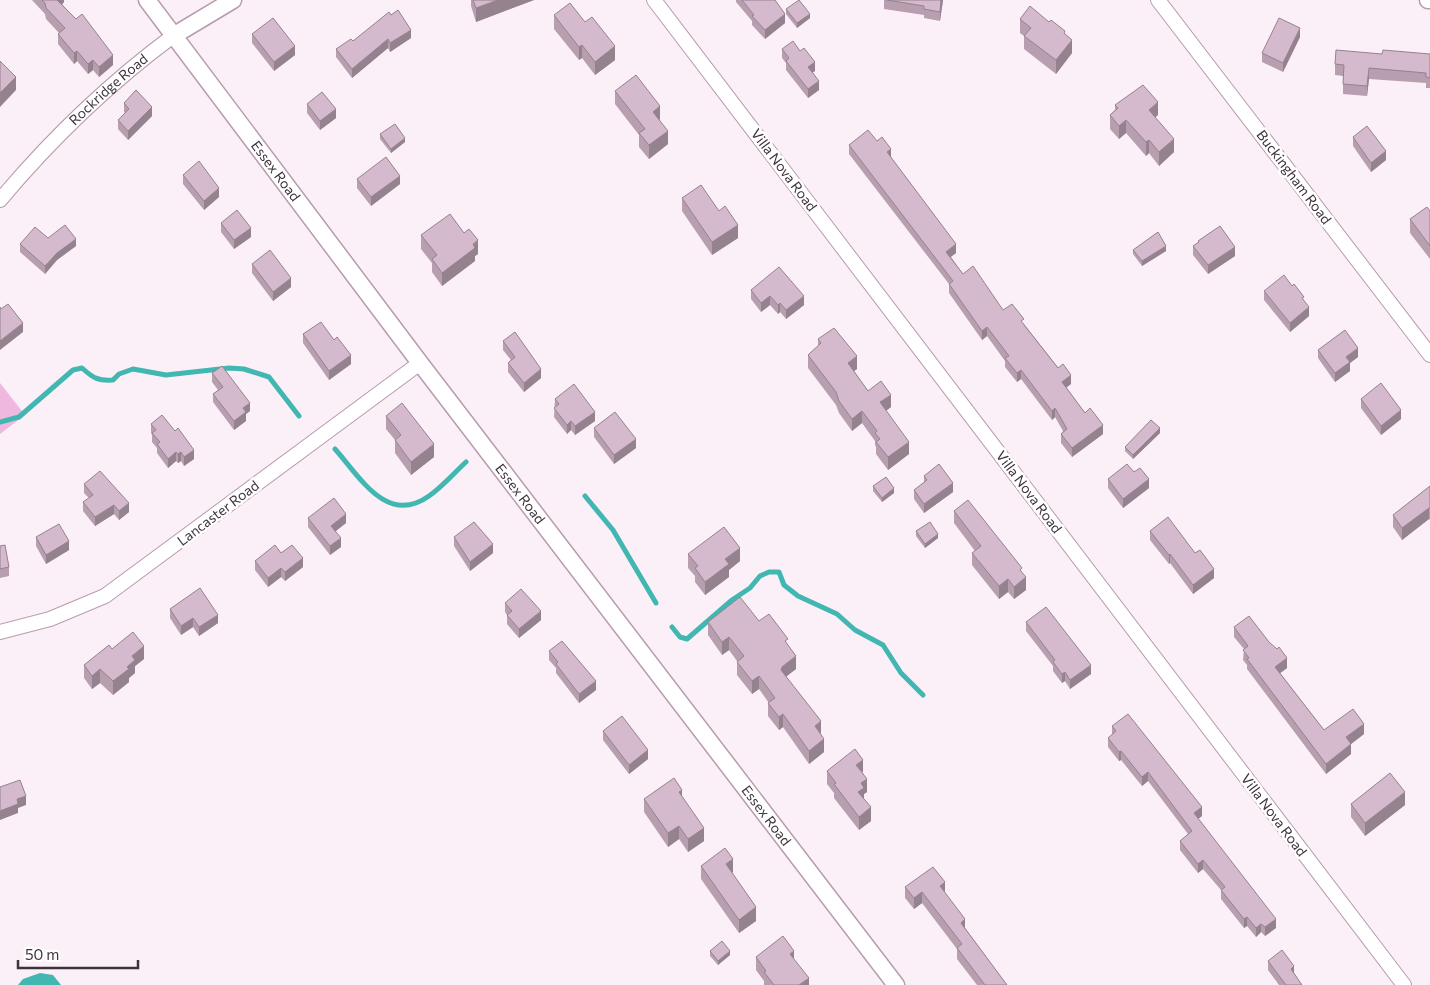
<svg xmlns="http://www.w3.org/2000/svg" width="1430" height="985" font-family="Commissioner,sans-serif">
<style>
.green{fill:#efb8de}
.water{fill:#42b7b2}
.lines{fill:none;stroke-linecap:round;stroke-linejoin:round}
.stream{stroke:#42b7b2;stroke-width:5}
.minor-casing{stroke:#b79bae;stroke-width:16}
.tertiary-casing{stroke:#b79bae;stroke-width:19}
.minor{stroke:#fff;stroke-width:14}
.tertiary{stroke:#fff;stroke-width:16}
.wall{fill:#b79faf}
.shaded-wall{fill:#95828f}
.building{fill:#d5b9cc;stroke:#95828f}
.labels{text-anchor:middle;stroke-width:5;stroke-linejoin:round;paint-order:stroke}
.street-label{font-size:14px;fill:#3e333b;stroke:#fff}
</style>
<rect width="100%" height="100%" fill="#fcf0f8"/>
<path class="green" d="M0 383 25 415 0 434Z"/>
<path class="water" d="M40 973 53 975 61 985H18L23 979Z"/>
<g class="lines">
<path class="stream" d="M0 422 19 417 73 370 82 368C93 378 98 381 113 380L119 374 133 369 166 375 229 368 244 369 269 377 299 416
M335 449C360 477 387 526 429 496 442 487 454 473 466 462
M585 496 613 530 656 603
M672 627 680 637 687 639 732 600 750 588 760 576 769 572H779L784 585 798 596 837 614 855 630 883 645 901 673 923 695"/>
<defs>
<g id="minor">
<path d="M654 0 1404 985"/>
<path d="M1158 0 1430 355"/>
<path id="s1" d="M0 200C53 137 107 85 173 36"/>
<path d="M0 632 50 619 105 596 420 363"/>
</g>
<g id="tertiary">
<path id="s2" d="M147 0 420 363 896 985"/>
<path d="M1428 0H1430"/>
<path d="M173 36 233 0"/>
</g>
</defs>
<use href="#minor" class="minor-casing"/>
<use href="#tertiary" class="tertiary-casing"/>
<use href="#minor" class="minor"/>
<use href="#tertiary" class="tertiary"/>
</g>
<path class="wall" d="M32 0H64V2L62 4 113 65 99 77 93 70 88 74 77 61 74 64 58 44V34L59 33 46 19 45 14Z
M471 0H534L476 22 471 6Z
M736 0H775L785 23 765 39 752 25V21L736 2Z
M884 0H943L940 21 924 18V15L884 9Z
M786 9 810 18 797 28 786 14Z
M554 15 615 60 595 75 582 58 579 60 554 29Z
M1020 19 1049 22 1065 35 1072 53 1056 74 1024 49V36L1020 33Z
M252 34 295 55 274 71 252 43Z
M1300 37 1283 72 1262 62V53Z
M411 38 390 52 388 48 352 78 336 57V49L353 41Z
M782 49 815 71 813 72 819 90 808 98 786 70V63L782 58Z
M1382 54H1430V88H1426V83L1369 79 1367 96 1343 94V76L1335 75V64Z
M615 91 660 119 659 120 668 144 649 159 639 147V135L615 104Z
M124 103 152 116 128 140 118 129V120L125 113 124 112Z
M307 104 336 118 320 130 307 113Z
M1115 105 1158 115 1155 117 1174 152 1159 166 1149 153 1146 156 1126 133 1119 139 1110 129V115L1115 110Z
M380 134 405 142 391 153 380 139Z
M1353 137 1386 160 1371 172 1353 146Z
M849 145 891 157 956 253 951 257 963 274 1003 310 1024 324 1071 384 1066 387 1085 413 1103 434 1072 457 1061 443V434L1063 431 1055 417 1052 420 1021 379 1017 382 1005 367V361L987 336 982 340 949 293V284L849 154Z
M183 175 219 197 204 210 183 184Z
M357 179 400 184 371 206 357 188Z
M682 198 738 238 712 255 682 211Z
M1430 211V259L1410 233V219Z
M221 223 251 237 234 249 221 232Z
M421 235 478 254 475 256V261L442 286 432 272V263L421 249Z
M1198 241 1235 256 1208 274 1193 255V246L1198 243Z
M20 244 76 246 57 260 45 274 20 252Z
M1133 250 1166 251 1142 266 1133 254Z
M252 264 291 287 273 301 252 273Z
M1292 286 1304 301 1309 316 1290 332 1264 300V291Z
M751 290 804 305 786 319 780 312 778 314 770 305 761 312 751 299Z
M303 334 351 364 329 380 303 343Z
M818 339 857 369 854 371 868 391 891 407 886 411 909 454 888 470 876 454V447L875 445V441L862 423 852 431 839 413 836 405 808 368V355L818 346Z
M503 341 541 378 524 392 508 372V363L511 360 503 350Z
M1318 350 1358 357 1350 363V371L1335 382 1318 358Z
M212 373 250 411 246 414V421L234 430 213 402V394L218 390 212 382Z
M555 399 595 421 575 435 571 430 567 434 554 417Z
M1361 399 1401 419 1381 435 1361 408Z
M386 416 434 457 411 475 395 453V440L386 429Z
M151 424 194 459 184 466 181 461 178 463 176 461 168 468 157 453V448L152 442V435L151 433Z
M594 428 636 448 614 464 594 437Z
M1160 433 1133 459 1125 451V447Z
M1134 472 1149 488 1123 508 1108 488V479Z
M924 476 953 492 924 513 914 499V490L924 483Z
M84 484 129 512 119 520 114 514 95 526 83 511V502L89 498 84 493Z
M873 486 894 493 882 502 873 491Z
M1430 486V520L1429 519 1402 540 1393 527V515Z
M954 511 1022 572 1026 590 1014 599 1008 592 999 599 972 565V553L975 551 954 523Z
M308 518 346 523 335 531 341 547 330 555 308 527Z
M916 531 938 538 925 548 916 536Z
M1150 531 1214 578 1193 594 1170 563 1169 564 1150 540Z
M36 537 69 550 46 564 36 546Z
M454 537 493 553 470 571 454 546Z
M0 546 9 567V576L0 578Z
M281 553 303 567 285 581 281 577 268 587 255 570V561Z
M688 554 740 561 729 570V577L705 595 695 582V576L688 568Z
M505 603 541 620 519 638 507 624V615L505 612Z
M170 609 218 623 199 636 193 627 181 635 170 618Z
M759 621 788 645 796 669 786 676 821 734 824 752 809 764 783 727 779 730 768 716V703H769L759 689 752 694 737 675V661L729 650 722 655 708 635V622Z
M1026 622 1091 674 1070 689 1065 681 1062 683 1053 671V666L1026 631Z
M1234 627 1287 668 1280 673 1324 730 1364 734 1351 744V754L1326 774 1247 669V665L1243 660 1244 649 1234 637Z
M112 649 144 659 135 666V673L129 678V682L113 695 100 683 92 689 84 678V665Z
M549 651 596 690 579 703 556 673V668L549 660Z
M1112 726 1202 816 1198 819 1276 928 1265 936 1261 932 1256 937 1247 926 1244 928 1221 899V890L1203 869 1198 873 1180 850V841L1188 834 1148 781 1142 786 1121 760 1119 761 1108 747V738L1112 735Z
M603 731 648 759 629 774 603 740Z
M827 771 863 773 867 792 864 794V799L871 821 859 830 834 798V793L827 784Z
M682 797 704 841 688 852 679 839 668 847 644 812V799Z
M1351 804 1405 805 1365 836 1351 817Z
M701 866 733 872 732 873 756 921 739 933 701 879Z
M905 887 945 893 965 928 1007 985H977L957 959V949L922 903 914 909 905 898Z
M710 951 730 955 718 965 710 956Z
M756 957 809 985H764V981L756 970Z
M1268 961 1294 973 1302 985H1279L1268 970Z"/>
<path class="shaded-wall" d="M57 0H64V2L57 10Z
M498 0H534L476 22V8Z
M941 0H943L940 21V12Z
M785 14V23L765 39V30Z
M810 14V18L797 28V23Z
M1300 28V37L1283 72V63Z
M411 30V38L390 52V43Z
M388 39V48L352 78V69Z
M1072 40V53L1056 74V60Z
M582 45V58L579 60V47Z
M295 46V55L274 71V62Z
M615 46V60L595 75V62Z
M77 51V61L74 64V53Z
M113 55V65L99 77V67Z
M93 60V70L88 74V64Z
M815 62V71L808 75V67Z
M1369 68V79L1367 96V86Z
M16 77V90L0 107V93Z
M819 81V90L808 98V89Z
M1158 102V115L1149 123V110Z
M660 106V119L653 125V112Z
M152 107V116L128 140V131Z
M336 109V118L320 130V121Z
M1126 120V133L1119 139V126Z
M668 131V144L649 159V145Z
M405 138V142L391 153V149Z
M1174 139V152L1159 166V152Z
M1149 140V153L1146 156V142Z
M891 149V158L887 152Z
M1386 151V160L1371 172V163Z
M400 176V184L371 206V197Z
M219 188V197L204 210V201Z
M738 225V238L712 255V242Z
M251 228V237L234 249V240Z
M76 239V246L57 260 45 274V266L57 253Z
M478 240V254L475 256V261L442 286V273Z
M956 244V253L946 260V252Z
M1166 246V251L1142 266V261Z
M1235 247V256L1208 274V265Z
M291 278V287L273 301V292Z
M770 296V305L761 312V303Z
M804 296V305L786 319V310Z
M780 303V312L778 314V305Z
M1309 307V316L1290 332V323Z
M23 323V332L0 350V341Z
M987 327V336L982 340V331Z
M1358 348V357L1350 363V371L1335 382V373L1346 357Z
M351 355V364L329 380V371Z
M857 356V369L848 375V363Z
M541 369V378L524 392V383Z
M1021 370V379L1017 382V373Z
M1071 375V384L1062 391V382Z
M891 395V407L880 415V402Z
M250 403V411L246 414V421L234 430V421L243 408Z
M1055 408V417L1052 420V411Z
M1401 410V419L1381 435V426Z
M862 411V423L852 431V419Z
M595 412V421L575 435V426Z
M571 421V430L567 434V425Z
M1103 425V434L1072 457V448Z
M1160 428V433L1133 459V455Z
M636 439V448L614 464V455Z
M909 442V454L888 470V457Z
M434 444V457L411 475V462Z
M194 450V459L184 466V457Z
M176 452V461L168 468V459Z
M181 452V461L178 463V454Z
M1149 479V488L1123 508V499Z
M953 483V492L924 513V504Z
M894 488V493L882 502V498Z
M129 503V512L119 520V511Z
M114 505V514L95 526V517Z
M1429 508V519L1402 540V528Z
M346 514V523L331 535V526Z
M938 534V538L925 548V544Z
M341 538V547L330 555V546Z
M69 541V550L46 564V555Z
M493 544V553L470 571V562Z
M740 548V561L729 570V577L705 595V582L725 559Z
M1170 554V563L1169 564V555Z
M303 558V567L285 581V572Z
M281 568V577L268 587V578Z
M1214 569V578L1193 594V585Z
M1026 577V590L1014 599V587Z
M1008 579V592L999 599V586Z
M541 611V620L519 638V629Z
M218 615V623L199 636V627Z
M193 618V627L181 635V626Z
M729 637V650L722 655V642Z
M144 646V659L135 666V673L129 678V682L113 695V681L127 667 132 656Z
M796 656V669L782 680V667Z
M1287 658V668L1275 677V667Z
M1091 665V674L1070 689V680Z
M100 669V683L92 689V676Z
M1065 672V681L1062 683V674Z
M759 676V689L752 694V681Z
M596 681V690L579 703V694Z
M783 714V727L779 730V717Z
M821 721V734L815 726Z
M1364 724V734L1346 748V737Z
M824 739V752L809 764V751Z
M1351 744V754L1326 774V764Z
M648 750V759L629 774V765Z
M1121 751V760L1119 761V752Z
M863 760V773L856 765Z
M1148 772V781L1142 786V777Z
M867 779V792L864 794V801L858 792 861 783Z
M682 790V803L679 792Z
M1405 792V805L1365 836V823Z
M26 796V805L18 808V813L0 820V811L17 799Z
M871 807V821L859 830V817Z
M1202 807V816L1194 822V813Z
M679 826V839L668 847V833Z
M704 828V841L688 852V839Z
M733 859V872L726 877V864Z
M1203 860V869L1198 873V864Z
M945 882V893L940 886Z
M922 892V903L914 909V898Z
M756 907V921L739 933V920Z
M1247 917V926L1244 928V919Z
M965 919V930L961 923Z
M1276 919V928L1265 936V927Z
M1261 924V932L1256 937V928Z
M730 951V955L718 965V961Z
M794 951V964L790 954Z
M1294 966V975L1291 969Z
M809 978V985H799Z"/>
<path class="building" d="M42 0H57L76 19 82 14 113 55 99 67 93 60 88 64 77 51 74 53 58 34 65 28 46 8 45 3Z
M473 0H498L476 8Z
M742 0H775L785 14 765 30 752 16 754 15Z
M799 0 810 14 797 23 786 9Z
M887 0H941L940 12 924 9V6Z
M570 3 585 22 592 17 615 46 595 62 582 45 579 47 554 15Z
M1030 6 1049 22 1051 20 1065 31 1064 33 1072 40 1056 60 1024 36 1031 28 1020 19Z
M398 10 411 30 390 43 388 39 352 69 336 49 351 39 353 41 389 12 391 15Z
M273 18 295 46 274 62 252 34Z
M1279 18 1300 28 1283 63 1262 53Z
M793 41 800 51 804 48 815 62 808 67 819 81 808 89 786 61 789 58 782 49Z
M1336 50 1382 54 1383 50 1430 54V78L1426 77V73L1369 68 1367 86 1343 84 1344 65 1335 64Z
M0 61 16 77 0 93Z
M636 75 660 106 653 112 668 131 649 145 639 133 645 129 615 91Z
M1143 85 1158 102 1149 110 1174 139 1159 152 1149 140 1146 142 1126 120 1119 126 1110 115 1118 108 1115 105Z
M136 90 152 107 128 131 118 120 129 109 124 103Z
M322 92 336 109 320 121 307 104Z
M395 124 405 138 391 149 380 134Z
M1367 126 1386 151 1371 163 1353 137Z
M868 130 877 141 882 137 891 149 887 152 956 244 946 252 963 274 973 266 1003 310 1012 304 1024 319 1021 321 1058 368 1063 364 1071 375 1062 382 1085 413 1090 408 1103 425 1072 448 1061 434 1067 429 1055 408 1052 411 1021 370 1017 373 1005 358 1009 356 987 327 982 331 949 284 953 281 849 145Z
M386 157 400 176 371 197 357 179Z
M199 161 219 188 204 201 183 175Z
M701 185 719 211 725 206 738 225 712 242 682 198Z
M1427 207 1430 211V246L1410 219Z
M237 210 251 228 234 240 221 223Z
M450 214 464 233 469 229 478 240 473 244 475 248 442 273 432 259 437 255 421 235Z
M65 225 76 239 57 253 45 266 20 244 35 227 48 238Z
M1220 226 1235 247 1208 265 1193 246 1199 242 1198 241Z
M1158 232 1166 246 1142 261 1133 250Z
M270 250 291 278 273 292 252 264Z
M779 267 804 296 786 310 780 303 778 305 770 296 761 303 751 290Z
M1284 275 1292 286 1294 284 1304 297 1302 298 1309 307 1290 323 1264 291Z
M8 304 23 323 0 341V307L1 309Z
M321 322 334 340 337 337 351 355 329 371 303 334Z
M834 328 857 356 848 363 868 391 881 381 891 395 880 402 909 442 888 457 876 442 880 439 875 433 877 431 862 411 852 419 839 401 836 392 808 355 821 343 818 339Z
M1345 330 1358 348 1346 357 1350 362 1335 373 1318 350Z
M515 332 541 369 524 383 508 363 515 357 503 341Z
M222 366 250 403 243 408 246 412 234 421 213 394 223 387 212 373Z
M1381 383 1401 410 1381 426 1361 399Z
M574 384 595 412 575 426 571 421 567 425 554 408 559 404 555 399Z
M402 403 434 444 411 462 395 440 401 435 386 416Z
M615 412 636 439 614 455 594 428Z
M162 415 175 431 178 428 194 450 184 457 181 452 178 454 176 452 168 459 157 444 160 442 152 433 156 430 151 424Z
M1151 420 1160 428 1133 455 1125 447Z
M939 464 953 483 924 504 914 490 927 480 924 476Z
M1127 464 1134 472 1140 468 1149 479 1123 499 1108 479Z
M100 471 129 503 119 511 114 505 95 517 83 502 93 495 84 484Z
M886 477 894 488 882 498 873 486Z
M1430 486V508H1429L1402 528 1393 515Z
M334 498 346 514 331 526 341 538 330 546 308 518Z
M968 500 1022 568 1020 570 1026 577 1014 587 1008 579 999 586 972 553 981 546 954 511Z
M1168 517 1195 553 1200 550 1214 569 1193 585 1170 554 1169 555 1150 531Z
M474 522 493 544 470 562 454 537Z
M930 522 938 534 925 544 916 531Z
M59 524 69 541 46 555 36 537Z
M724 527 740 548 725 559 729 564 705 582 695 568 698 566 688 554Z
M5 545 9 567 0 569V546Z
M275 545 281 553 292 545 303 558 285 572 281 568 268 578 255 561Z
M200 588 218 615 199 627 193 618 181 626 170 609Z
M521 589 541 611 519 629 507 615 512 611 505 603Z
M740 597 759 621 769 614 788 639 785 641 796 656 782 667 781 670 821 721 815 726 824 739 809 751 783 714 779 717 768 703 775 698 759 676 752 681 737 662 744 656 729 637 722 642 708 622Z
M1046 607 1091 665 1070 680 1065 672 1062 674 1053 662 1055 660 1026 622Z
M1249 616 1269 642 1277 649 1279 647 1287 658 1275 667 1324 730 1353 709 1364 724 1346 737 1351 744 1326 764 1247 659 1249 658 1243 650 1248 646 1234 627Z
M133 632 144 646 132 656 135 660 127 667 129 669 113 681 100 669 92 676 84 665 109 645 112 649Z
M562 641 596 681 579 694 556 664 558 662 549 651Z
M1128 714 1202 807 1194 813 1276 919 1265 927 1261 924 1256 928 1247 917 1244 919 1221 890 1225 887 1203 860 1198 864 1180 841 1192 831 1148 772 1142 777 1121 751 1119 752 1108 738 1116 731 1112 726Z
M622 716 648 750 629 765 603 731Z
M855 749 863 760 856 765 867 779 861 783 864 788 858 792 871 807 859 817 834 784 836 783 827 771Z
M1390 773 1405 792 1365 823 1351 804Z
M674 778 682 790 679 792 704 828 688 839 679 826 668 833 644 799Z
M20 780 26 796 17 799 18 804 0 811V787Z
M725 848 733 859 726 864 756 907 739 920 701 866Z
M933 867 945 882 940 886 965 919 961 923 1007 985H985L957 948 962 944 922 892 914 898 905 887Z
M783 936 794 951 790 954 809 978 799 985H774L764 972 766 971 756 957Z
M722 941 730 951 718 961 710 951Z
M1282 950 1294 966 1291 969 1302 985H1286L1268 961Z"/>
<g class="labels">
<g class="street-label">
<text dy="5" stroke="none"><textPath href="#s1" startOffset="155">Rockridge Road</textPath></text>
<text transform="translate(784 170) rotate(53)" y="5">Villa Nova Road</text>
<text dy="5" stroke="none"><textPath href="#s2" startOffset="214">Essex Road</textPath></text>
<text transform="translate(1294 177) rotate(53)" y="5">Buckingham Road</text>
<text transform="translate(1029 492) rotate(53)" y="5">Villa Nova Road</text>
<text dy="5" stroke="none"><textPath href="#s2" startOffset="619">Essex Road</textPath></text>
<text transform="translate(218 513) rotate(-37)" y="5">Lancaster Road</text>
<text dy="5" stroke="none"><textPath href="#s2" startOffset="1024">Essex Road</textPath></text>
<text transform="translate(1274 815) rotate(53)" y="5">Villa Nova Road</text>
</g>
</g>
<path d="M18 960v8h120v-8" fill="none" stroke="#3e333b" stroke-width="2.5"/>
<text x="25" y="960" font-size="15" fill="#3e333b" stroke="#ffffff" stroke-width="4" paint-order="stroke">50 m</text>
</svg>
